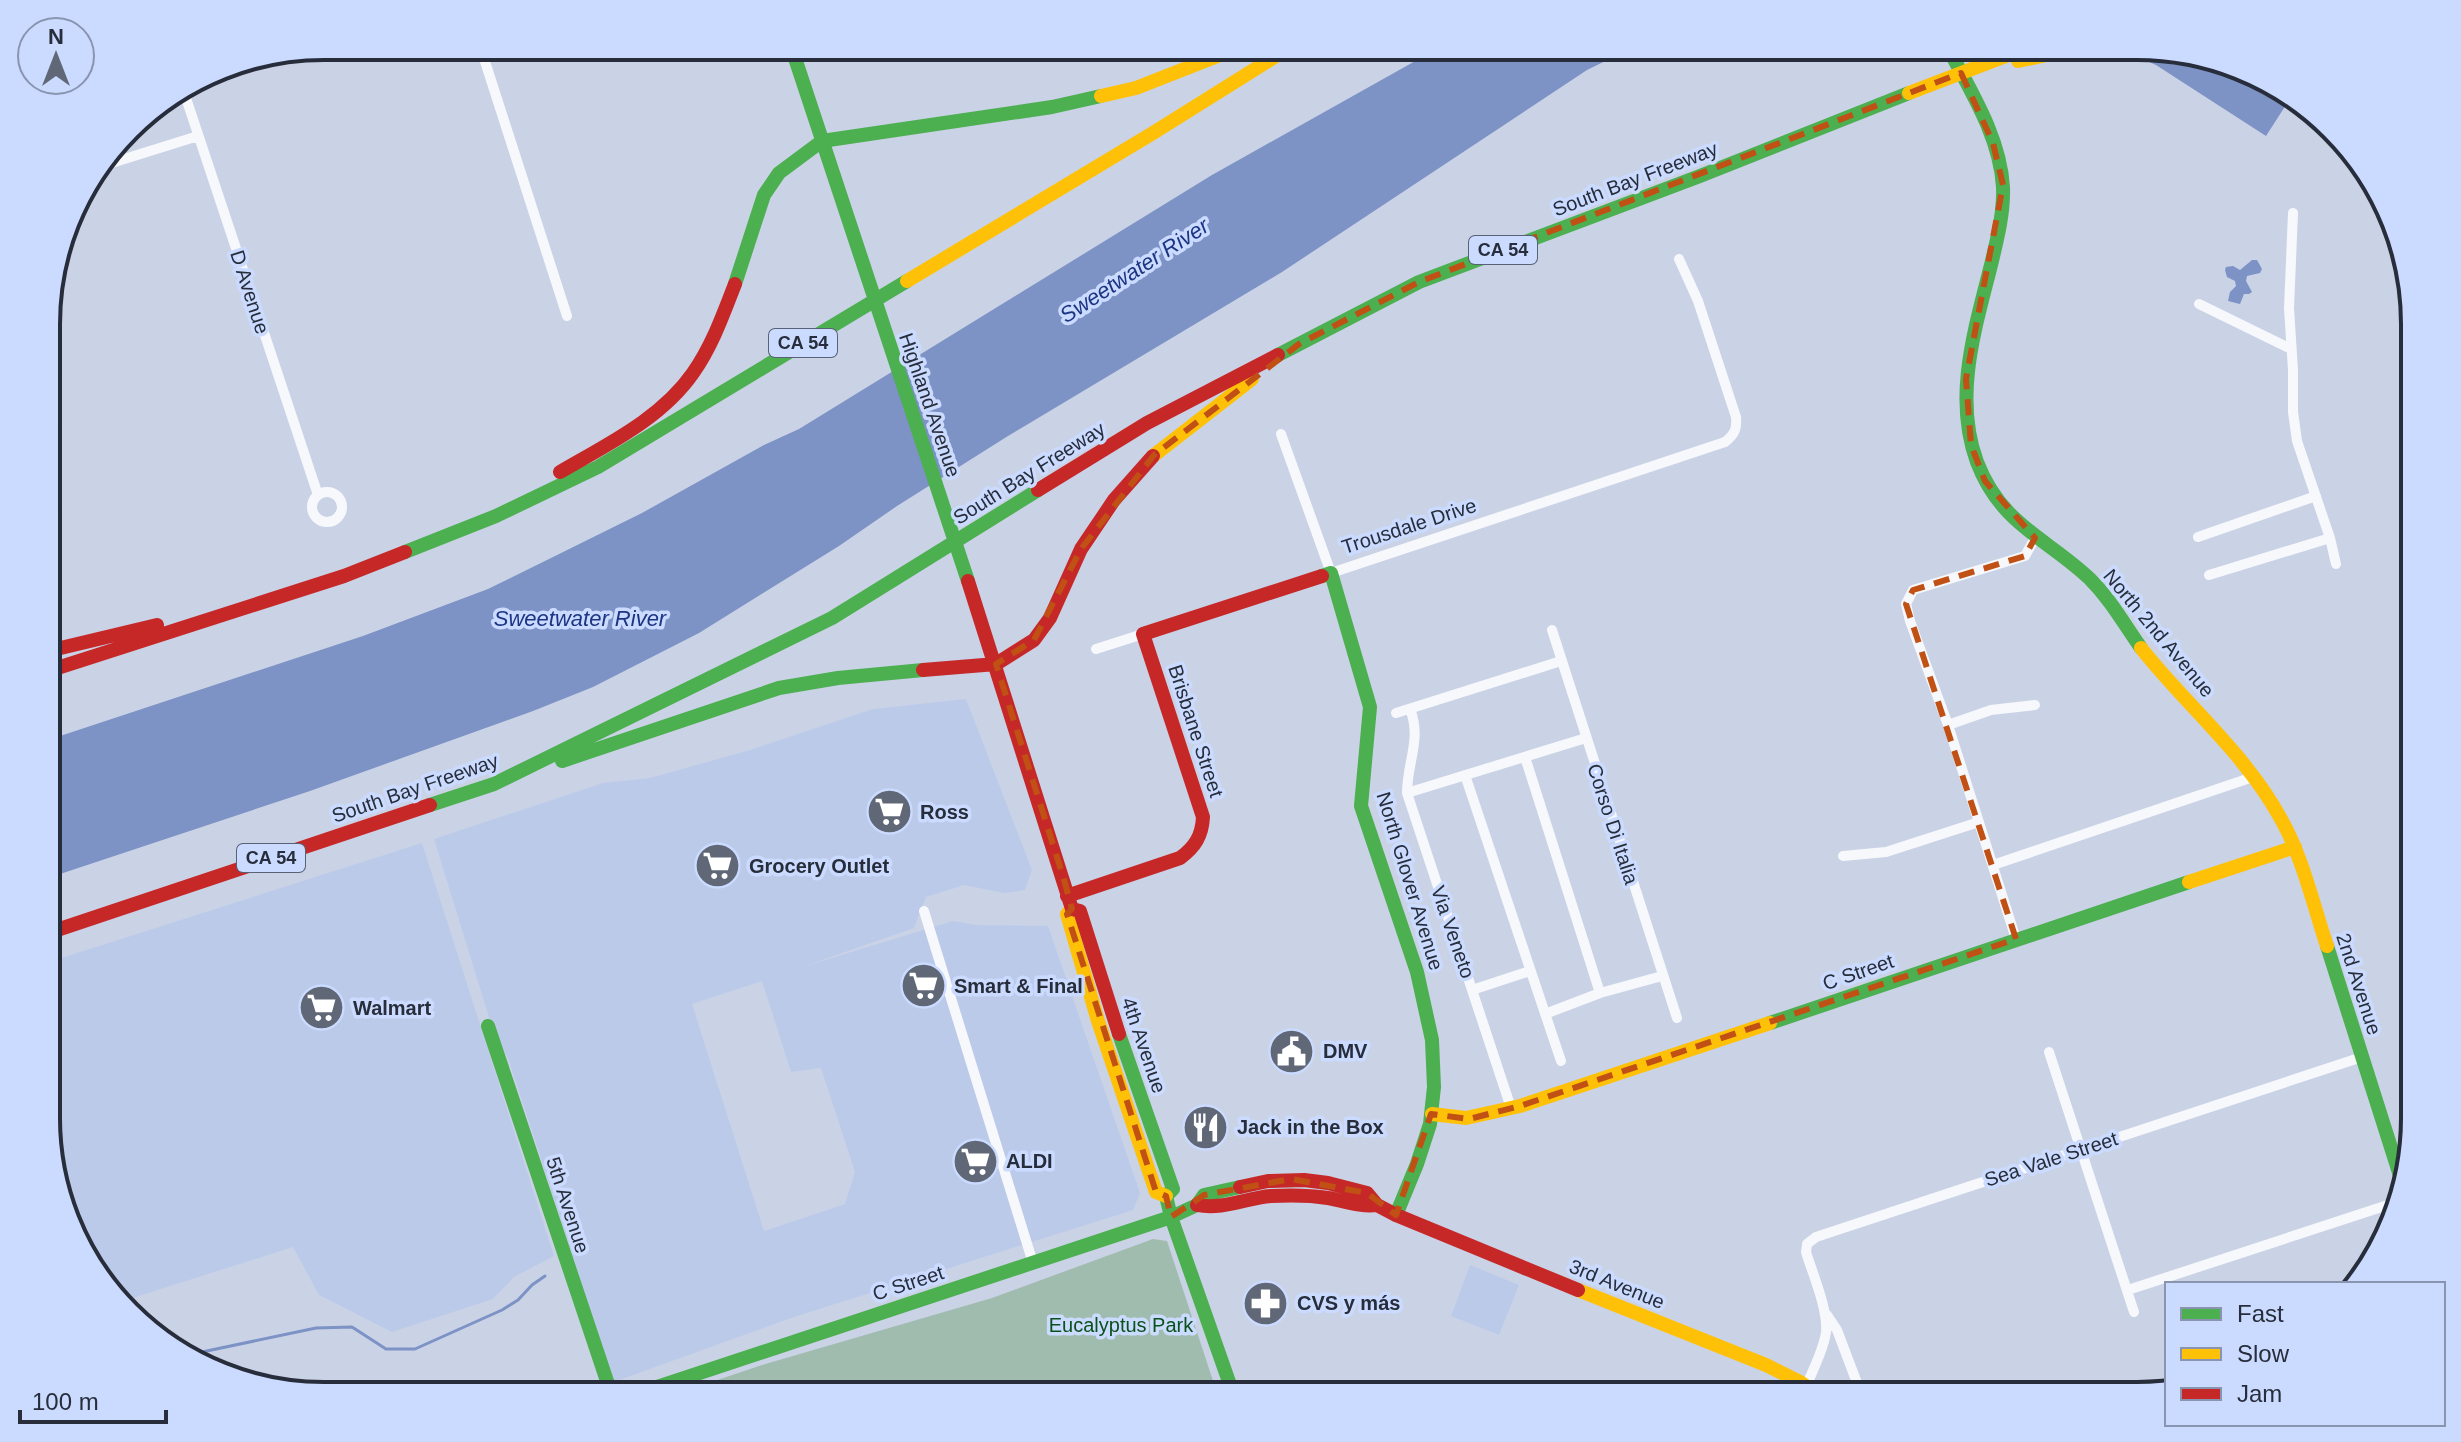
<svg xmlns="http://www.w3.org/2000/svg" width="2461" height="1442" font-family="Helvetica,sans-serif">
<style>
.built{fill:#bccaea;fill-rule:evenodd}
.green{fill:#a0bcae}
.water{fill:#7d92c5}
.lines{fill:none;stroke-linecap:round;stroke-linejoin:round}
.stream{stroke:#7d92c5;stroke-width:3}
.street{stroke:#f7f8fb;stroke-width:10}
.fast{stroke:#4caf50;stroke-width:14}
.slow{stroke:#ffc107;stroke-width:14}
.jam{stroke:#c62828;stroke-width:14}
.marked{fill:none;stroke:#c15015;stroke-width:6;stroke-dasharray:16 10;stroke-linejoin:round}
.labels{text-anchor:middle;stroke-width:7;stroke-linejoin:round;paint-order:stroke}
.shield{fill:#cbdbff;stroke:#586175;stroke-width:2}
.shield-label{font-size:18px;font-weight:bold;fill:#272d3a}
.street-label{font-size:20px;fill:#272d3a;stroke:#cbdbff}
.poi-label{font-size:20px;font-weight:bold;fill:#272d3a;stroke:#cbdbff;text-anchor:start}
.park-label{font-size:20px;fill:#0b511a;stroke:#cbdbff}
.water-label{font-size:22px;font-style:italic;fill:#1c3583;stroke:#cbdbff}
.rim{fill:none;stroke:#272d3a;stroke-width:4}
</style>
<rect width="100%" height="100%" fill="#cad2e6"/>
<path class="built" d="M966 699 1032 870 1025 890 1004 893 964 885 926 897 914 928 802 967 953 921 976 925 1048 926 1140 1193 1133 1210 794 1317 614 1382 509 1061 491 1024 434 839 603 783 650 778 750 750 873 709ZM762 981 791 1072 821 1068 855 1172 845 1204 764 1231 692 1004Z
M422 843 554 1256 514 1277 493 1299 392 1332 319 1295 293 1247 123 1301 93 1272 54 1169 52 961Z
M1470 1265 1519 1285 1499 1335 1451 1316Z"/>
<path class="green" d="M1153 1239 1167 1241 1218 1396H670L759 1366 992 1298Z"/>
<path class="water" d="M1442 46H1636L1587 70 1282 272 1008 436 897 506 839 546 699 633 593 687 533 711 310 791 48 878V740L363 636 488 589 642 513 764 445 799 429 1212 175Z
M2114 46H2137L2276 84 2291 97 2266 136 2156 65Z
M2252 260H2257L2262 269 2260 273 2247 276 2246 281 2252 292 2249 294H2244L2240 304 2228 301 2230 292 2236 286 2235 281 2227 277 2225 270 2226 267 2233 266 2240 270Z"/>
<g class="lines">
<path class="stream" d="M183 1356 316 1328 352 1327 386 1349H415L502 1310 518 1300 532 1285 545 1276"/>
<path class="street" d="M480 46 567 316
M183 89 318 495
M102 166 198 136
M2293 213 2289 308 2293 370V412L2297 441 2330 538 2336 564
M2199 304 2291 349
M1281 434 1331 573 1725 442C1735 434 1737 429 1736 417L1698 301 1679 259
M312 507a15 15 0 1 1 30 0a15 15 0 1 1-30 0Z
M2198 537 2316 496
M2209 575 2330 538
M1552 630 1677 1018
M1096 649 1143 634
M1410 709C1422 739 1407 762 1407 793L1511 1108
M1396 713 1561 661
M1948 725 1991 710 2035 705
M1525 757 1600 993
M1465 775 1561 1061
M1407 793 1586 738
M1843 856 1886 852 1979 822
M1993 865 2253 777
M924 911 1033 1263
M2016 939 1948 725 1910 621 1906 604 1913 590 2025 556 2035 538
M1472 990 1530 971
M1545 1014 1600 993 1662 976
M2049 1052 2134 1312
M2128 1290 2394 1203
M1827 1315 1837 1330 1862 1396
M1807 1385C1813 1369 1824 1349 1826 1332 1828 1309 1813 1275 1806 1252L1807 1244 1816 1237 2362 1057"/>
<path class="fast" d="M791 46 968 581
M1947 46C1970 90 2000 136 2003 187 2004 213 1997 240 1991 265 1975 329 1953 397 1977 462 2001 525 2047 538 2090 579 2111 600 2124 624 2141 648
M735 284 764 195 779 173 822 141 1052 107 1101 96
M1278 355 1419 282 1700 176 1909 93
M405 552 496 516 598 467 907 281
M1322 576 1331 573 1370 707 1361 806 1417 972 1432 1040 1434 1087 1430 1124 1417 1164 1396 1215
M562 761 779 688 838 678 923 670
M430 805 494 784 832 618 1038 490
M2327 946 2401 1179
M1770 1023 2189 882
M488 1026 612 1396
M1119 1034 1173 1189 1166 1196 1171 1217 1234 1396
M630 1396 1171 1217 1197 1205 1204 1195 1240 1187"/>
<path class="slow" d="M2018 61 2088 46
M1909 93 2032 46
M1101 96 1136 88 1243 46
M907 281 1153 133 1292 46
M1153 456 1252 379
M2141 648C2186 705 2245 753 2281 819 2303 858 2313 904 2327 946
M2189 882 2295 847
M1072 909 1067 914 1098 1021 1156 1192 1166 1196
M1432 1114 1466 1118 1520 1106 1770 1023
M1578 1290 1766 1365 1800 1382 1821 1396"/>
<path class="jam" d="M560 472C606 445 661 419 693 373 712 346 723 315 735 284
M1038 490 1147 423 1278 355
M968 581 1072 909 1080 911 1119 1034
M48 651 157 625
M923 670 996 664 1034 640 1050 618 1081 549 1114 500 1153 456
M48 671 344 576 405 552
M1067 896 1180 858C1195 847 1202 836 1203 817L1143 634 1322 576
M48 933 430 805
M1240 1187 1268 1181 1304 1180 1328 1183 1367 1193 1377 1205 1396 1215 1578 1290
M1197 1205C1223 1210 1246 1198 1271 1196 1290 1195 1309 1195 1328 1198 1345 1201 1359 1207 1377 1205"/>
</g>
<path class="marked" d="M1961 73 1993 143 2003 185 1966 379 1971 445 1985 481 2035 538 2025 556 1913 590 1906 604 2016 939 1520 1106 1469 1119 1431 1114 1396 1215 1367 1193 1291 1179 1204 1195 1171 1217 1166 1196 1156 1192 1067 914 1072 909 1063 876 996 664 1034 640 1081 549 1154 455 1299 344 1419 282Z"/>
<defs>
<symbol id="supermarket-disc" viewBox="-11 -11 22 22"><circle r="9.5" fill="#606776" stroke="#cbdbff"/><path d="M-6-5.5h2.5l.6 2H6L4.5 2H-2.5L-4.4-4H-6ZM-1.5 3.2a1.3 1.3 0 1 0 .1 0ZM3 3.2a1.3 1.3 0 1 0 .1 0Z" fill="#fff"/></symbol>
<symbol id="civic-disc" viewBox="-11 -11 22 22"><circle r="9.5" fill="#606776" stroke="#cbdbff"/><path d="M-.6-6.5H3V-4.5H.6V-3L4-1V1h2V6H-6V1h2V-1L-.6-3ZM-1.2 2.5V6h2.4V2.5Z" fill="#fff"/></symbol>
<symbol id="restaurant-disc" viewBox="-11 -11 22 22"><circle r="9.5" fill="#606776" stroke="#cbdbff"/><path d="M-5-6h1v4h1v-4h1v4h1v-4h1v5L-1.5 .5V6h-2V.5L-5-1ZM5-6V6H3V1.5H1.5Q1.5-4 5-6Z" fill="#fff"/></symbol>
<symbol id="pharmacy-disc" viewBox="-11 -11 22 22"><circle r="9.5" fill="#606776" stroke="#cbdbff"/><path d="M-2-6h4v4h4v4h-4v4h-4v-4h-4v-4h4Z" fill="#fff"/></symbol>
</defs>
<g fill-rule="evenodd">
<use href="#supermarket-disc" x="864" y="786" width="51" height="51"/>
<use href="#supermarket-disc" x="692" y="840" width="51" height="51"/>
<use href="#supermarket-disc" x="898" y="960" width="51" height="51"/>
<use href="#supermarket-disc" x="296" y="982" width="51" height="51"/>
<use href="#civic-disc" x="1266" y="1026" width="51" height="51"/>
<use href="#restaurant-disc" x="1180" y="1102" width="51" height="51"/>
<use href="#supermarket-disc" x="950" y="1136" width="51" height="51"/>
<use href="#pharmacy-disc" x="1240" y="1278" width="51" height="51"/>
</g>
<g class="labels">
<g class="shield">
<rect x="1469" y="236" width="68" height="28" rx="6"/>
<rect x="769" y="329" width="68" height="28" rx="6"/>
<rect x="237" y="844" width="68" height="28" rx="6"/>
</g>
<g class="shield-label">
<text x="1503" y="256">CA 54</text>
<text x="803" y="349">CA 54</text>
<text x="271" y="864">CA 54</text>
</g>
<g class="street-label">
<text transform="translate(1635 179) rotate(-21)" y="7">South Bay Freeway</text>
<text transform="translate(250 292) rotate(72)" y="7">D Avenue</text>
<text transform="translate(930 405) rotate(71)" y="7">Highland Avenue</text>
<text transform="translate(1029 473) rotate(-32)" y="7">South Bay Freeway</text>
<text transform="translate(1409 526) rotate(-18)" y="7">Trousdale Drive</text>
<text transform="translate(2159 633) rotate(50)" y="7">North 2nd Avenue</text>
<text transform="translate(1196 731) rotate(72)" y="7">Brisbane Street</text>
<text transform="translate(415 788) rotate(-19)" y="7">South Bay Freeway</text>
<text transform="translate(1613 824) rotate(72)" y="7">Corso Di Italia</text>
<text transform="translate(1410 881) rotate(73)" y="7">North Glover Avenue</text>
<text transform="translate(1453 932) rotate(71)" y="7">Via Veneto</text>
<text transform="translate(1858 972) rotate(-19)" y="7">C Street</text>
<text transform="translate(2359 984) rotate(72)" y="7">2nd Avenue</text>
<text transform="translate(1144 1045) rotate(71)" y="7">4th Avenue</text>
<text transform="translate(2051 1159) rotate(-18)" y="7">Sea Vale Street</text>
<text transform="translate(568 1205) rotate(72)" y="7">5th Avenue</text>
<text transform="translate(908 1283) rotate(-18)" y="7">C Street</text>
<text transform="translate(1617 1284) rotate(22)" y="7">3rd Avenue</text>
</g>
<g class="poi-label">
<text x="920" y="819">Ross</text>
<text x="749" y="873">Grocery Outlet</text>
<text x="954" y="993">Smart &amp; Final</text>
<text x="353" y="1015">Walmart</text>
<text x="1323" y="1058">DMV</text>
<text x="1237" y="1134">Jack in the Box</text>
<text x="1006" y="1168">ALDI</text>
<text x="1297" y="1310">CVS y más</text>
</g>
<g class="park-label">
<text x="1121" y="1332">Eucalyptus Park</text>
</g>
<g class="water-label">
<text transform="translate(1134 270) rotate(-33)" y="8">Sweetwater River</text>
<text x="580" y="626">Sweetwater River</text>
</g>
</g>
<path d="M0 0H2461V1442H0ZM324 60H2137A264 264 0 0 1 2401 324V1118A264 264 0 0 1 2137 1382H324A264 264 0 0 1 60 1118V324A264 264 0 0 1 324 60Z" fill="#cbdbff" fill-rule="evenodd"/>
<path class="rim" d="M324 60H2137A264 264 0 0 1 2401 324V1118A264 264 0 0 1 2137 1382H324A264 264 0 0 1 60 1118V324A264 264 0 0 1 324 60Z"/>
<rect x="2165" y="1282" width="280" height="144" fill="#cbdbff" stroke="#8995b0" stroke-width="2"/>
<rect x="2181" y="1308" width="40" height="12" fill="#4caf50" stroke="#8995b0" stroke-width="2"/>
<text x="2237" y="1322" font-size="24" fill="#272d3a">Fast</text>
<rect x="2181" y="1348" width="40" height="12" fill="#ffc107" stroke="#8995b0" stroke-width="2"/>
<text x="2237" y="1362" font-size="24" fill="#272d3a">Slow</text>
<rect x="2181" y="1388" width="40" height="12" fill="#c62828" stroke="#8995b0" stroke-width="2"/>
<text x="2237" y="1402" font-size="24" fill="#272d3a">Jam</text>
<g transform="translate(56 56)"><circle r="38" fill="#cbdbff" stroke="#8995b0" stroke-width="2"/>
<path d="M0-6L14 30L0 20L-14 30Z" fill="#606776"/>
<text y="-12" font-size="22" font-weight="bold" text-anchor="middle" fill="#272d3a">N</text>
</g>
<path d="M20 1410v12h146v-12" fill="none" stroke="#272d3a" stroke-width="4"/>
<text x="32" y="1410" font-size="24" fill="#272d3a" stroke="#cbdbff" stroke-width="6" paint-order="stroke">100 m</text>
</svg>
